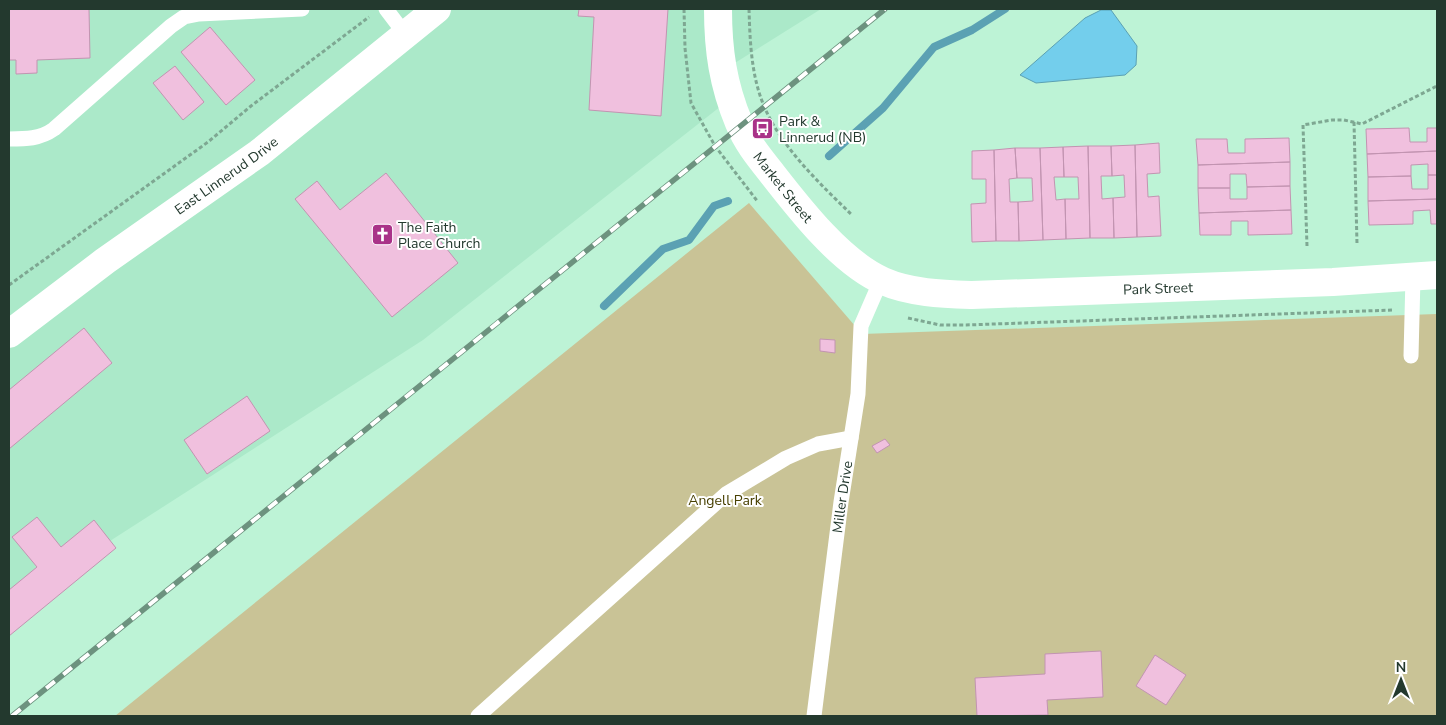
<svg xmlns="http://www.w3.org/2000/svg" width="1446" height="725" font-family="'Nunito Sans',sans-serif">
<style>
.built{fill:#abe9c9}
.green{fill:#c9c396}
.water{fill:#73ceec;stroke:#5ba1b3}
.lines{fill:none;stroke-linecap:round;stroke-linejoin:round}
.stream{stroke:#5ba1b3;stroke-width:8}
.building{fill:#f0c0de;stroke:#c294b1}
.path{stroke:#7ea792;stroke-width:3;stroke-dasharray:4 2.5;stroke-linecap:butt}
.service{stroke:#fff;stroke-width:15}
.minor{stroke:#fff;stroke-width:28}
.rail-casing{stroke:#6d927f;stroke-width:5.5}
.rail{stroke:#fff;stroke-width:4;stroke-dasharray:11;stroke-linecap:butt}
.labels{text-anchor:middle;stroke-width:4;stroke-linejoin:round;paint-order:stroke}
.poi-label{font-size:14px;fill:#23392e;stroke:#fff;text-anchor:start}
.street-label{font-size:14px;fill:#23392e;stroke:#fff}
.park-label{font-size:14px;fill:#484002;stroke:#fff}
</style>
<rect width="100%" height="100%" fill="#bdf3d6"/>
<path class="built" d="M9 9H821L722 71 730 99 423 340 71 566 9 624Z"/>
<path class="green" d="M749 203 862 334 1437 314V716H115Z"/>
<path class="water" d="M1101 10H1111L1137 46 1136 65 1125 75 1036 83 1020 75 1085 18Z"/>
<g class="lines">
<path class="stream" d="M829 156 883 108 934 47 972 30 1005 9
M604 306 663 249 689 240 714 206 728 201"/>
</g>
<path class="building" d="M9 9H89L90 58 37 60V73L16 74V60H9Z
M579 9H668L661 116 589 110 594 17 578 16Z
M210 27 255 80 226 105 181 52Z
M175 66 204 102 183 120 153 83Z
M1409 128 1410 142H1427V128H1437V151L1367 154 1366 129Z
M1289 138 1290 162 1198 165 1196 139H1227L1228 153H1245V139Z
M1159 143 1160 173 1147 174 1148 197 1159 196 1161 236 1137 237 1135 145Z
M1135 145 1137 237 1114 238 1113 198 1125 197 1124 175 1112 176 1111 146Z
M1088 146H1111L1112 176H1101L1102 199 1113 198 1114 238H1090Z
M1088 146 1090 238 1066 239 1065 199H1079L1078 177H1064L1063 147Z
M1063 147 1064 177H1054L1056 200 1065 199 1066 239 1043 240 1040 148Z
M1015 148H1040L1043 240 1019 241 1018 202 1033 201 1032 178H1017Z
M1015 148 1017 178 1009 179 1010 202H1018L1019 241H996L994 150Z
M994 150 996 241 972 242 971 204 986 203V179H972V151Z
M1437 151V175H1428V164L1411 165V176L1368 177 1367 154Z
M1290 162V186L1247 187 1246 174H1230V188H1198V165Z
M386 173 458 263 392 317 295 199 317 181 340 210Z
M1428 175H1437V199L1368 201V177L1411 176 1412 189H1428Z
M1290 186 1291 210 1199 213 1198 188H1230V199H1247V187Z
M1437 199V224H1431L1430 210 1413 211V224L1369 225 1368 201Z
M1291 210 1292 234 1248 235V221H1231V235H1200L1199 213Z
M84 328 112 363 9 449V390Z
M820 339 835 340V353L820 351Z
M247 396 270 431 207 474 184 440Z
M885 439 890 445 877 453 872 446Z
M37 517 61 547 94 520 116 548 9 636V590L37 567 12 537Z
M1101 651 1103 697 1047 700 1048 715 977 716 975 678 1045 674V654Z
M1155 655 1186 675 1166 705 1136 686Z"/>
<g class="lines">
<path class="path" d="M684 9 685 48 691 103 715 146 758 202
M749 9C750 41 751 75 764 106 781 147 820 184 852 215
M1354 122 1357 244
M1307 246 1303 125 1332 120H1344L1362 124 1437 86
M9 285 208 142 251 106 369 17
M908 318 940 325H966L1393 310"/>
<g class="service">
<path d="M386 9 405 34"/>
<path d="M9 139C26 139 40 139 54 129L171 26 184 17 199 14 302 9"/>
<path d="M1411 356 1413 277"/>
<path d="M478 716 726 494 786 458 818 444 851 438"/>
<path id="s1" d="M814 716 841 502 858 394 861 326 881 280"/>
</g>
<g class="minor">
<path id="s2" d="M718 9C718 50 723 85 739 123 746 141 758 156 770 171 798 207 840 262 883 281 910 293 943 294 972 295L1333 282 1437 275"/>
<path id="s3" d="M9 334 105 261 259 153 437 9"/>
</g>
<defs>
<path id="rail" d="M12 716 885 9"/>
</defs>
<use href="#rail" class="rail-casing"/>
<use href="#rail" class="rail"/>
</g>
<defs>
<symbol id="bus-square" viewBox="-11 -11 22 22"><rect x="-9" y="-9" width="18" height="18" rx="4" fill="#a93288" stroke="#fff"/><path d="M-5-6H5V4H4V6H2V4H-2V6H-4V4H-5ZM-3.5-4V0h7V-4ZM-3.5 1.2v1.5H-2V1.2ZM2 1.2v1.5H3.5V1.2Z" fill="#fff"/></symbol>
<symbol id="church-square" viewBox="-11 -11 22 22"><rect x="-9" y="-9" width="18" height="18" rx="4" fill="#a93288" stroke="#fff"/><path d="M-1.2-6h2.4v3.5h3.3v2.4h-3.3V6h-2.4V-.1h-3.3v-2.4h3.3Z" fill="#fff"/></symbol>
</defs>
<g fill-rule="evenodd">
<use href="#bus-square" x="750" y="116" width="25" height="25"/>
<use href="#church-square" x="370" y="222" width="25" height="25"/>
</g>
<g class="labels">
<g class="poi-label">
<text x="779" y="126">Park &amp;<tspan x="779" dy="16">Linnerud (NB)</tspan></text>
<text x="398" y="232">The Faith<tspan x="398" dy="16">Place Church</tspan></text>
</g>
<g class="street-label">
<text dy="5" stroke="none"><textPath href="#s3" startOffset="269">East Linnerud Drive</textPath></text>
<text dy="5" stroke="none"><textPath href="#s2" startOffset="195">Market Street</textPath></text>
<text dy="5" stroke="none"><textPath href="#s2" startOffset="610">Park Street</textPath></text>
<text dy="5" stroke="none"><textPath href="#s1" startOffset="221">Miller Drive</textPath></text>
</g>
<g class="park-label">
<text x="725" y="505">Angell Park</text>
</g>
</g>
<rect width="1446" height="725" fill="none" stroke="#23392e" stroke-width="20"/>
<g transform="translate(1401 680)" stroke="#ffffff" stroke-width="4" paint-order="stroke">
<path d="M0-4L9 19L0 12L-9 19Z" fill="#23392e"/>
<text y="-8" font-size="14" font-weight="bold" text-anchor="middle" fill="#23392e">N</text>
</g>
</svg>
